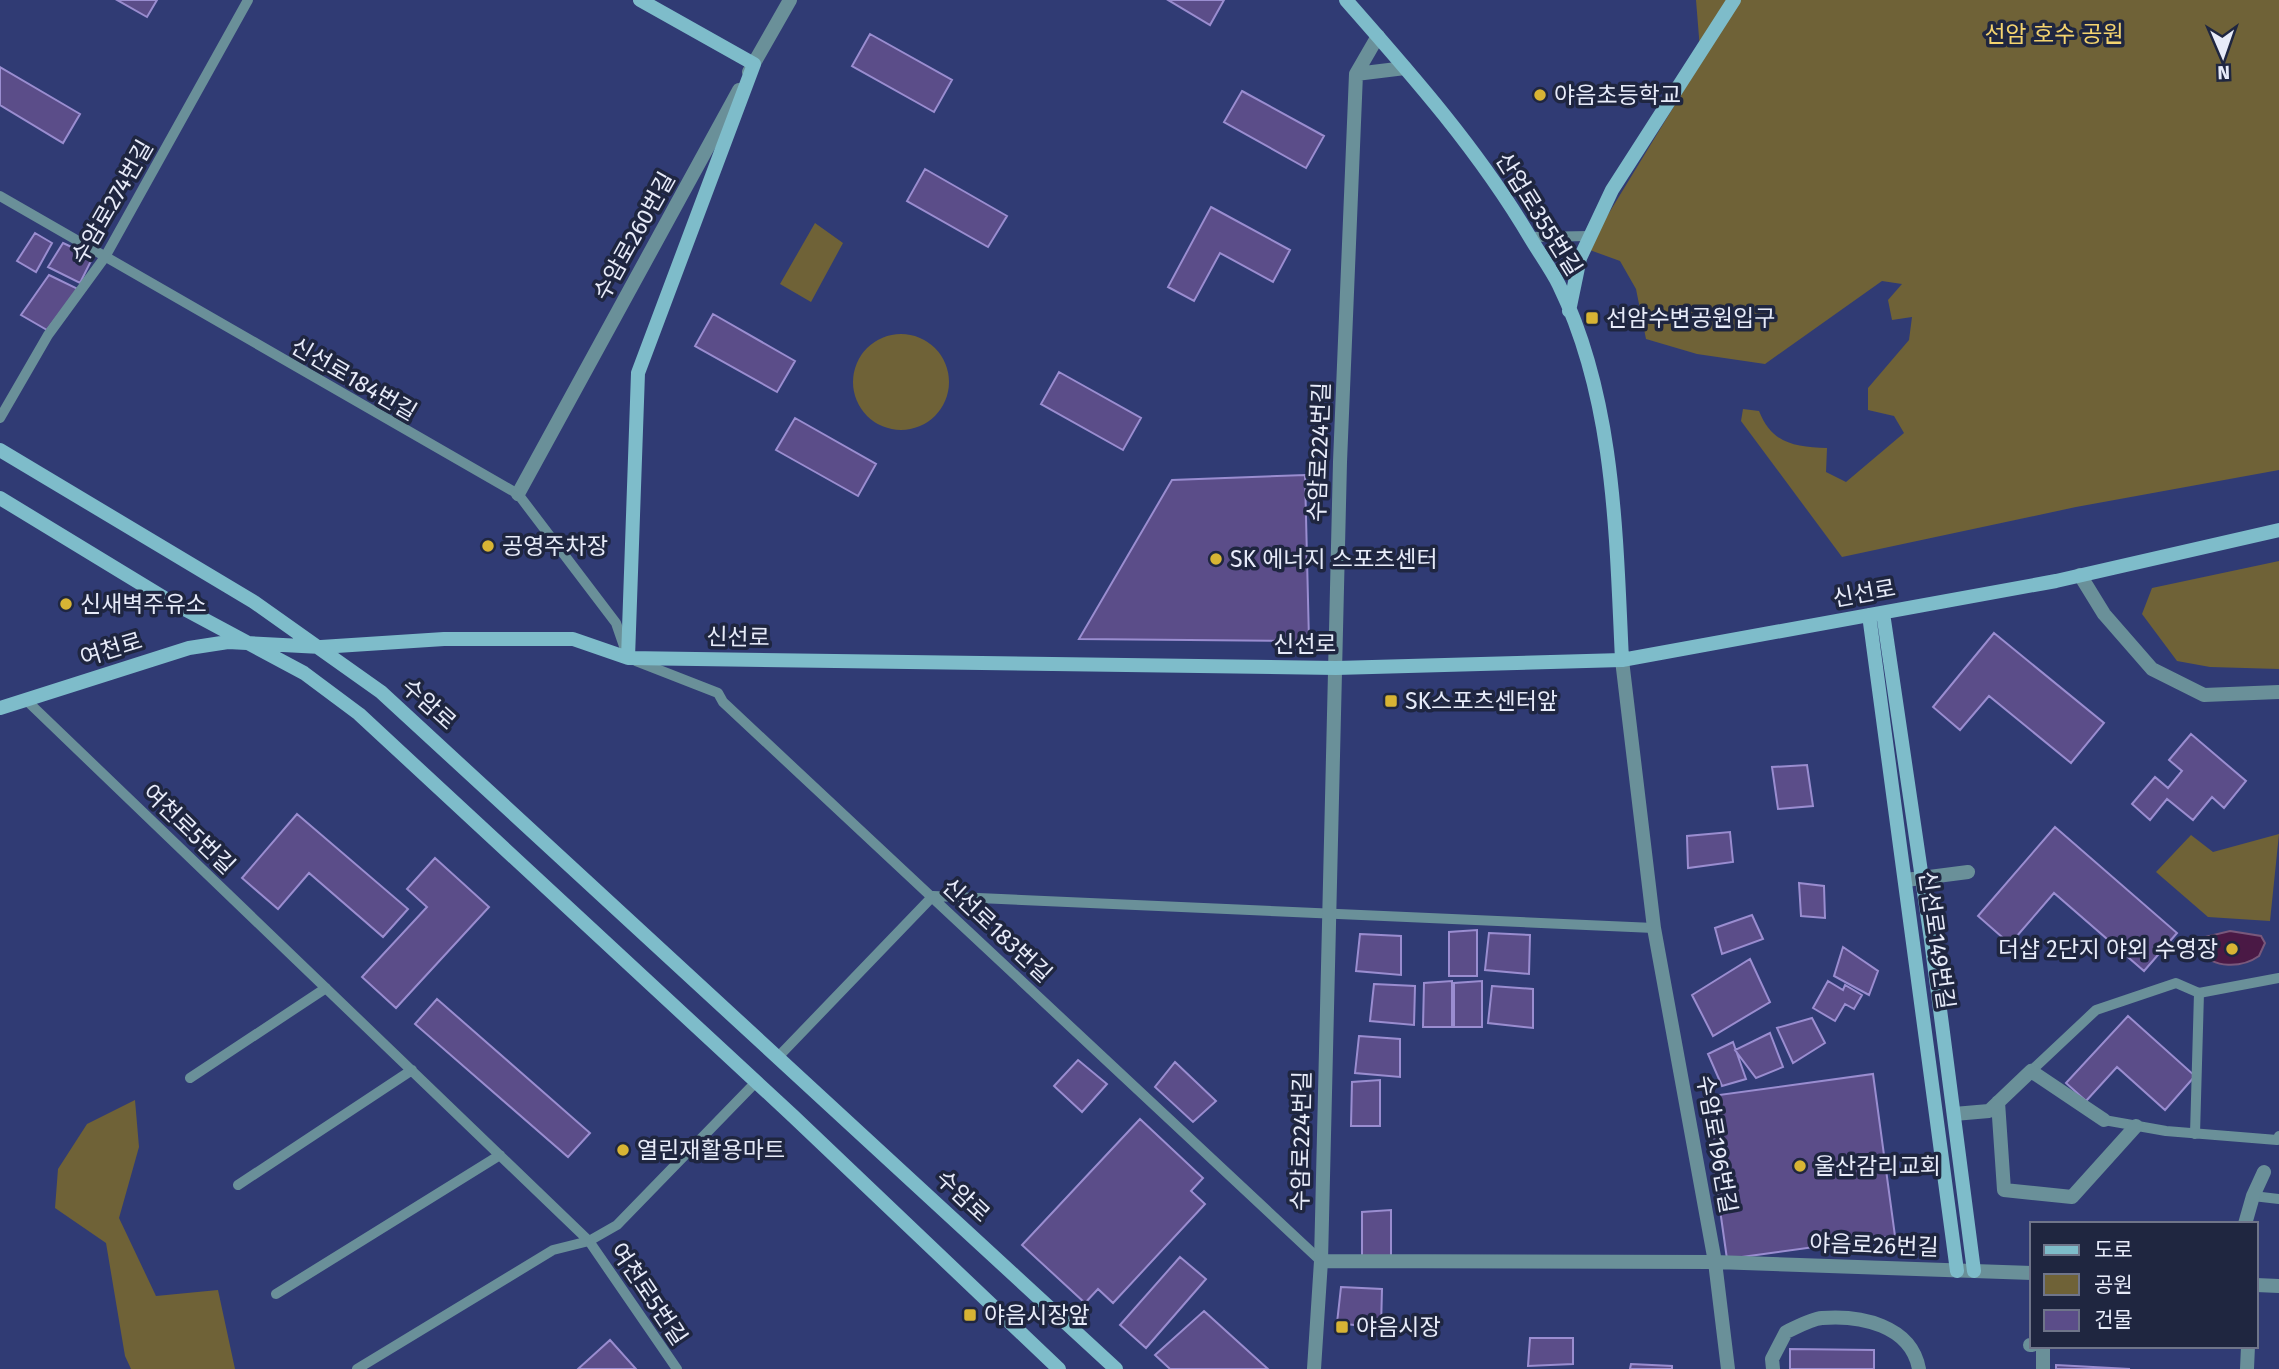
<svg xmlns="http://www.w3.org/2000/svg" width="2279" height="1369" font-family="'Fira Sans','Noto Sans KR',sans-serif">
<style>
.green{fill:#6f6237}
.water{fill:#4a1945;stroke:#79587b;stroke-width:2}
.building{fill:#5b4d89;stroke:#9a8dd0;stroke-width:2}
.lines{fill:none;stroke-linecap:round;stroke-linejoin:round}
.lane{stroke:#6a9099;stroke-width:10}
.street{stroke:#6a9099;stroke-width:14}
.secondary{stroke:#7ebcca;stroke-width:14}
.poi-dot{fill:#d8b434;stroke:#1f2640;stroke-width:2.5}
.labels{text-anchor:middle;stroke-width:7;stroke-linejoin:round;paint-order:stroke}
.park-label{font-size:23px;fill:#f4d46f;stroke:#1f2640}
.poi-label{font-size:23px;fill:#e7ebf9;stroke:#1f2640;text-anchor:start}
.street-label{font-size:23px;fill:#e7ebf9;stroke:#1f2640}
</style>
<rect width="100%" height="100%" fill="#303b74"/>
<path class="green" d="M1696 0H2279V470L2076 507 1842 557 1741 421 1743 409 1759 411C1772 444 1795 447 1827 448L1826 472 1846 482 1904 433 1894 416 1868 410V388L1909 340 1912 317 1892 320 1888 300 1902 284 1882 281 1765 364 1697 354 1646 339 1636 289 1620 261 1587 249 1701 62Z
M815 223 843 243 811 302 780 284Z
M853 382a48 48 0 1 1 96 0a48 48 0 1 1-96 0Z
M2279 561V669L2210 667 2177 661 2142 614 2152 588Z
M2279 834 2270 921 2208 917 2156 872 2191 835 2213 852Z
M135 1100 139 1147 119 1218 156 1296 218 1290 235 1369H131L125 1356 106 1243 55 1208 58 1169 87 1124Z"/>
<path class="water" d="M2230 931 2261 936 2265 943 2259 956C2242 968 2213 969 2201 951L2205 937Z"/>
<path class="building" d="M117 0H157L147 17Z
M1168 0H1224L1210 25Z
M870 34 952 80 934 112 852 66Z
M0 67 80 114 63 143 0 105Z
M1242 91 1324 136 1306 168 1224 122Z
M925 169 1007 216 988 247 907 201Z
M1211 207 1290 250 1273 282 1220 253 1194 301 1168 287Z
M35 233 52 243 36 272 17 261Z
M63 243 93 257 80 283 48 267Z
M49 275 78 289 47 330 21 315Z
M713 314 795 361 777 392 695 346Z
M1059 372 1141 418 1123 450 1041 404Z
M795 418 876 464 858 496 776 450Z
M1305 475 1309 641 1079 639 1172 480Z
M1994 633 2104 723 2071 763 1989 696 1960 730 1933 707Z
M2191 734 2246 781 2224 808 2212 797 2193 820 2167 799 2150 820 2132 804 2155 777 2168 788 2182 771 2169 760Z
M1807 765 1813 806 1778 809 1772 767Z
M297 814 408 909 383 937 309 873 278 909 242 878Z
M2055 827 2177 933 2144 971 2054 893 2010 944 1978 916Z
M1730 832 1733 862 1688 868 1687 836Z
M435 858 489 907 396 1008 362 977 427 907 407 889Z
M1799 883 1824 886 1825 918 1801 916Z
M1752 915 1763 939 1722 954 1715 928Z
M1477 930V976H1449V932Z
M1489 933 1530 935 1529 974 1485 970Z
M1360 934 1401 936V975L1356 971Z
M1843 947 1878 971 1869 995 1834 976Z
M1750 959 1770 1002 1713 1036 1692 995Z
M1452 981V1027H1423L1424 983Z
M1482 981V1027H1454V983Z
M1828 981 1843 990 1845 985 1862 995 1854 1009 1845 1004 1835 1021 1813 1008Z
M1374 984 1415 986 1414 1025 1370 1021Z
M1492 986 1533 989V1028L1488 1023Z
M437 999 590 1133 568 1157 415 1024Z
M2128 1016 2195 1076 2165 1110 2117 1067 2086 1101 2066 1083Z
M1812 1018 1825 1043 1793 1063 1777 1028Z
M1770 1033 1783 1067 1756 1078 1735 1050Z
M1359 1036 1400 1039V1077L1355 1073Z
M1733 1042 1746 1079 1722 1086 1708 1054Z
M1078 1060 1107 1084 1082 1112 1054 1086Z
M1175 1062 1216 1101 1193 1122 1155 1087Z
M1873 1074 1895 1236 1727 1259 1704 1097Z
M1380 1080V1126H1351L1352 1082Z
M1140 1119 1203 1178 1191 1191 1205 1204 1113 1303 1098 1289 1085 1303 1022 1245Z
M1391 1210V1256H1362V1212Z
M1180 1257 1206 1279 1146 1348 1120 1325Z
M1341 1287 1382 1289 1381 1328 1337 1323Z
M1204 1311 1268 1369H1170L1155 1355Z
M1530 1338H1573V1364L1528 1366Z
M610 1340 636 1369H578Z
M1790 1349 1874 1350V1369H1790Z
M1631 1364 1672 1366V1369H1630Z
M2056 1365 2130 1369H2056Z"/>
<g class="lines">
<path class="lane" d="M0 196 518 494 616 623 625 649
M1530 237 1590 236
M0 418 48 335 105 257 248 0
M636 661 718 693 723 702 1321 1261
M25 699 589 1241 677 1369
M779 1056 933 896 1654 928
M2031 1071 2096 1010 2176 983 2199 993
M190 1078 326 988
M2104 1120 2166 1131 2277 1140 2279 1136
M2195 1134 2199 993 2279 978
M238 1185 412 1070
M2253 1196 2279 1199
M276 1294 500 1155
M357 1369 553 1250 589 1241 617 1225 756 1082"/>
<path class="street" d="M749 72 790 0
M1356 74 1405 68
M518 494 739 90
M2080 575 2104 614 2152 669 2204 695 2279 692
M1622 660 1654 928 1715 1262 1728 1369
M1906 880 1968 872
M1998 1102 2004 1190 2072 1197 2136 1126
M1954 1114 1989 1111 2031 1071 2104 1120
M2245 1224 2253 1196 2264 1172
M1321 1261 1715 1262 2032 1273
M2256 1285 2279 1286
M2030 1345H2032
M1314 1369 1321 1261 1340 462 1356 74 1378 36
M1773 1369 1772 1359 1786 1332C1797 1327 1811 1319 1822 1318 1860 1315 1911 1325 1919 1369
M2043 1369V1346
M2247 1369 2248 1346"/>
<path class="secondary" d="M1346 0C1413 76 1480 152 1531 239 1540 254 1551 269 1559 285 1615 400 1616 535 1622 660
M1569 311 1580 258 1612 190 1734 0
M0 450 254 602 381 692 1116 1369
M0 498 166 599 304 673 359 714 793 1116 1059 1369
M1883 613 1931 940 1974 1271
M1869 615 1957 1271
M628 658 638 373 754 64 640 0
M0 708 189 648 228 642 321 647 444 639H573L628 658 1336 668 1622 660 2056 581 2279 530"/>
</g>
<g class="poi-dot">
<circle cx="1540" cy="95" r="7"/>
<rect x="1585" y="311" width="14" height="14" rx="3.5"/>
<circle cx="488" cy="546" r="7"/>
<circle cx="1216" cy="559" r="7"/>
<circle cx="66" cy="604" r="7"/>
<rect x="1384" y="694" width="14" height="14" rx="3.5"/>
<circle cx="2232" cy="949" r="7"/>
<circle cx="623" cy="1150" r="7"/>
<circle cx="1800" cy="1166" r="7"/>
<rect x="963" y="1308" width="14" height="14" rx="3.5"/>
<rect x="1335" y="1320" width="14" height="14" rx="3.5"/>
</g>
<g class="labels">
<g class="park-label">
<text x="2054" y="42">선암 호수 공원</text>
</g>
<g class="poi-label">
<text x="1554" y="103">야음초등학교</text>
<text x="1606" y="326">선암수변공원입구</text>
<text x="502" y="554">공영주차장</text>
<text x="1230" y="567">SK 에너지 스포츠센터</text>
<text x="80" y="612">신새벽주유소</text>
<text x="1405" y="709">SK스포츠센터앞</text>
<text x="2218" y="957" text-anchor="end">더샵 2단지 야외 수영장</text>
<text x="637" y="1158">열린재활용마트</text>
<text x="1814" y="1174">울산감리교회</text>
<text x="984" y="1323">야음시장앞</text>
<text x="1356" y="1335">야음시장</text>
</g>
<g class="street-label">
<text transform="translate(112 202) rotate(-60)" y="8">수암로274번길</text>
<text transform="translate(1539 214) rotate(58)" y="8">산업로355번길</text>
<text transform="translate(634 236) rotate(-61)" y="8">수암로260번길</text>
<text transform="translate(354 379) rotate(30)" y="8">신선로184번길</text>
<text transform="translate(1319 452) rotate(-88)" y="8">수암로224번길</text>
<text transform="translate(1864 593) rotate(-10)" y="8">신선로</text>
<text transform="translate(738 637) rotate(1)" y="8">신선로</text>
<text x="1305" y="652">신선로</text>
<text transform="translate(111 649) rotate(-17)" y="8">여천로</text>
<text transform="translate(429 704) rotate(42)" y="8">수암로</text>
<text transform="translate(189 829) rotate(44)" y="8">여천로5번길</text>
<text transform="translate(997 930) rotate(43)" y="8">신선로183번길</text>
<text transform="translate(1937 940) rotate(82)" y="8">신선로149번길</text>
<text transform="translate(1301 1141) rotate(-89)" y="8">수암로224번길</text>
<text transform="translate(1717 1144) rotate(80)" y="8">수암로196번길</text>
<text transform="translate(963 1196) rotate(43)" y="8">수암로</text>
<text transform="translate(1874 1245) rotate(2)" y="8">야음로26번길</text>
<text transform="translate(649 1294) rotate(56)" y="8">여천로5번길</text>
</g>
</g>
<rect x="2030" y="1222" width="228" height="126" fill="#1f2640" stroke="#6f758a" stroke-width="2"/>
<rect x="2044" y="1245" width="35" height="10" fill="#7ebcca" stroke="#6f758a" stroke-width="2"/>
<text x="2094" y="1257" font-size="21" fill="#e7ebf9">도로</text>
<rect x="2044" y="1274" width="35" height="21" fill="#6f6237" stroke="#6f758a" stroke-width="2"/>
<text x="2094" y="1292" font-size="21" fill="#e7ebf9">공원</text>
<rect x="2044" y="1310" width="35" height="21" fill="#5b4d89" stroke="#6f758a" stroke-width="2"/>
<text x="2094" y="1327" font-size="21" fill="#e7ebf9">건물</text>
<g transform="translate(2223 56) rotate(178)" stroke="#1f2640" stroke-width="5" paint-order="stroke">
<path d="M0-5L12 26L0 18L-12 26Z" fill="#e7ebf9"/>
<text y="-10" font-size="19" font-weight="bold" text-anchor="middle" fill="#e7ebf9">N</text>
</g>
</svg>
